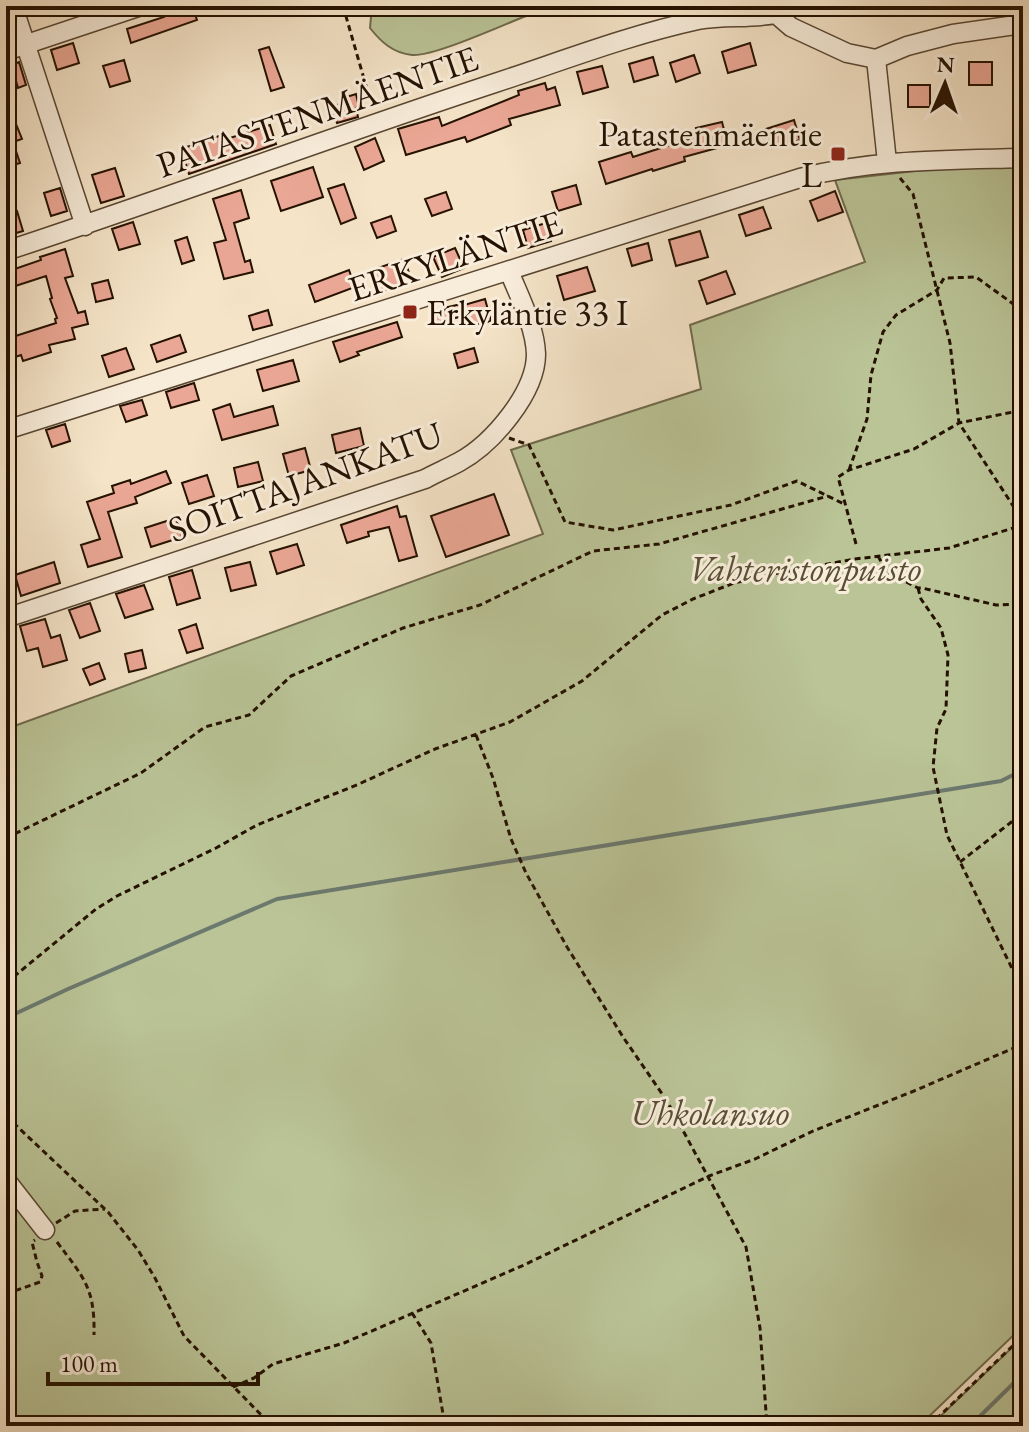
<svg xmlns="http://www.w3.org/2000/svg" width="1029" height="1432" font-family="'EB Garamond',serif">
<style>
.green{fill:#bac497;stroke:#6f6a4c;stroke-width:2}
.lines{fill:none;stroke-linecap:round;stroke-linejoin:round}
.stream{stroke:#6c796e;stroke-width:4}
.building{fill:#eba795;stroke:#241100;stroke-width:2}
.minor-casing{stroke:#584632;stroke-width:21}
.path{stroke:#241100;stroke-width:3;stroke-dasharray:6 4;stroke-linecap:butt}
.minor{stroke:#f8eddb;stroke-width:18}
.poi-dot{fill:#8f2418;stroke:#f8eddb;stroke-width:3}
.labels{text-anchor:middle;stroke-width:6;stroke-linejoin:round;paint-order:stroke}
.street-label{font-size:36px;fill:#241100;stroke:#f8eddb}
.poi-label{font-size:36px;fill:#241100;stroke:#f8eddb;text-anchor:end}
.park-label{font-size:36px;font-style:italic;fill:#585035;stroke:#f8eddb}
</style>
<rect width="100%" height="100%" fill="#f5e4c8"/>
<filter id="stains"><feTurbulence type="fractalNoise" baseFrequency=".0025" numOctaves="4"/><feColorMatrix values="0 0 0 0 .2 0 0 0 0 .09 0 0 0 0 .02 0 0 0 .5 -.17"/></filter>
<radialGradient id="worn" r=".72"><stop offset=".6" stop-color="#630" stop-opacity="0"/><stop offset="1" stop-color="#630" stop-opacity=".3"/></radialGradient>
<path class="green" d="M372 6H542L531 14C507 23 434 57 412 55 393 53 381 42 370 28Z
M1023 159V1326L919 1426H6V729L543 534 511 450 701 389 690 325 865 262 835 180Z
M1023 1337V1426H930Z"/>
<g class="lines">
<path class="stream" d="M6 1018 68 989 277 899 1001 781 1023 770
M970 1426 1023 1374"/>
</g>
<path class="building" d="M180 6H192L197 20 131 43 127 29 164 17 162 12Z
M73 43 79 63 57 70 51 50Z
M750 43 756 65 728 73 722 52Z
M269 47 284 87 271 91 259 50Z
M694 55 700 73 676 82 670 63Z
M653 57 658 75 634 82 629 64Z
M124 60 130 81 110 87 103 66Z
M19 62 26 85 18 88 16 81 6 84V67Z
M969 62H992V85H969Z
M602 66 608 87 583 94 577 72Z
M545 83 547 90 555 87 560 105 509 119 511 125 467 142 465 137 406 155 398 129 439 117 442 126 519 95 518 91Z
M908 85H930V107H908Z
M356 94 359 107 356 108 358 117 337 123 332 106 341 104 340 99Z
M794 120 800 140 772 148 766 129Z
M722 122 728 145 684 157 685 161 653 171 652 169 606 184 599 162 631 152 633 157 698 136 696 128Z
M16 124 22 139 13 142 20 163 9 166 6 157V126Z
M270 125 276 144 189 174 181 149 222 135 224 140Z
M375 138 384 161 364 170 355 147Z
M313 167 323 197 281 211 271 181Z
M115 168 124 196 101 203 92 175Z
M344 184 356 218 341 224 328 189Z
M576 185 581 204 558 211 552 192Z
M60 188 67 211 51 216 44 193Z
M241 190 249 218 234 223 245 262 250 260 253 272 224 279 214 243 226 240 213 199Z
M835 191 843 212 818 221 810 201Z
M446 192 452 209 432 216 425 199Z
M763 207 771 228 746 236 739 215Z
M17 211 23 231 6 236V215Z
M391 216 396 231 377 238 371 223Z
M133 222 140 244 119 250 112 229Z
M546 223 551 241 528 248 523 230Z
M700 231 708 257 676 266 669 240Z
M187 237 194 260 182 264 175 241Z
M648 243 652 260 632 266 627 249Z
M455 248 464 268 442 277 433 257Z
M65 249 73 276 65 278 78 313 85 311 88 324 72 328 75 339 49 345 51 352 23 361 21 355 6 360V339L56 323 55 319 57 318 50 299 52 298 46 276 6 289V272L41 260 40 257Z
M404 259 412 281 380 292 372 270Z
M587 267 595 291 564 300 557 276Z
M349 270 355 287 315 302 309 285Z
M726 271 735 294 707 304 699 281Z
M108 280 113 298 96 302 92 284Z
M485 299 491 321 470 326 467 315 436 323 434 313 445 310 444 308 461 304V306Z
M268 310 272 325 253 330 249 316Z
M397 322 402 337 357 352 359 355 340 362 333 342Z
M180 335 186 352 157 362 151 345Z
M126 348 134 369 109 377 102 356Z
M474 348 478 362 458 368 454 354Z
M293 360 299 381 263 391 257 370Z
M194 383 199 400 171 408 166 392Z
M142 400 147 415 126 422 120 406Z
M230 404 234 417 273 406 278 425 222 440 213 410Z
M65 424 70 441 52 447 46 430Z
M360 428 364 446 336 453 332 435Z
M305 448 311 470 289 476 283 454Z
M258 462 263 481 238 487 234 468Z
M166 471 171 483 135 497 137 503 108 512 122 557 88 567 81 545 100 539 87 502 114 493 112 486 130 480 131 484Z
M207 475 214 496 189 504 182 483Z
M494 494 509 535 446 557 431 516Z
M397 506 400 517 406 516 417 556 399 561 389 527 368 532 369 536 347 543 341 525Z
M176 518 182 537 151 547 145 528Z
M297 544 304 565 277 574 270 552Z
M54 562 60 583 21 596 15 575Z
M250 562 256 585 231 591 225 568Z
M192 570 200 598 177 605 169 577Z
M144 585 153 609 125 618 116 594Z
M90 603 100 631 80 638 69 610Z
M45 619 51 638 60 635 67 660 43 667 38 648 27 651 20 626Z
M196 624 203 648 187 653 179 630Z
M142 650 146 668 129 672 125 654Z
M99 663 105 679 90 685 83 669Z"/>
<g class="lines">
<defs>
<path id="minor" d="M13 6 85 226
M6 51 141 6
M876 59 887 162
M6 251C170 197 331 137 495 83 562 61 629 35 698 20 724 15 750 19 776 14L791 27 847 53 876 59 907 46 953 34 1023 24
M6 430 800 178C874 159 947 160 1023 158
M6 618 425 479C436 473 448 468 459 462 492 444 536 393 536 354 535 326 519 296 509 271
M6 1180 45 1230"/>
</defs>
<use href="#minor" class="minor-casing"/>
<path class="path" d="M343 6 373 110
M900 178 913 194 950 343 959 423 1023 521
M509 438 529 445 565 522 613 530 731 505 797 481 844 504
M849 470 867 419 871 375 883 332 896 315 937 290 944 278 976 277 1023 311
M856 544 838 477 849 470 914 449 959 423 1023 410
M878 556 887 572 918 588H922L996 605 1023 604
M918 588 921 599 941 628 948 655 946 709 937 728 933 767 947 835 1023 991
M476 735 493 778 511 839 526 873 567 947 623 1037 667 1101 746 1247 760 1328 767 1426
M6 838 141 773 205 727 249 715 291 676 403 628 480 605 593 551 659 544 828 496
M960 862 1023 813
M6 983 96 909 117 896 216 848 257 825 359 784 435 749 510 722 582 681 662 615 693 599 734 583 778 573 855 559 949 548 1023 525
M6 1116 108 1212 138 1250 155 1278 184 1336 272 1426
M56 1223 75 1211 105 1209
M57 1242C84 1278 95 1288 94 1335
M6 1294 40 1282 42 1276 37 1262 32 1242 35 1240
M412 1313 431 1343 445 1426
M233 1387 254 1378 273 1364 344 1343 524 1265 709 1176 755 1159 813 1131 914 1091 1023 1044
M929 1426 1023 1336"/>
<use href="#minor" class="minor"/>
</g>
<g class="poi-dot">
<rect x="830" y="146" width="16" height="16" rx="4"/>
<rect x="402" y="304" width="16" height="16" rx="4"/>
</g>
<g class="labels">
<g class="street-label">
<text transform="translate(317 111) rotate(-19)" y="13">PATASTENMÄENTIE</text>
<text transform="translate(455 255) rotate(-18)" y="13">ERKYLÄNTIE</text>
<text transform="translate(305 481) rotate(-20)" y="13">SOITTAJANKATU</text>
</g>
<g class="poi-label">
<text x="822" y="146">Patastenmäentie<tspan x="822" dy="41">L</tspan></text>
<text x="426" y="325" text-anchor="start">Erkyläntie 33 I</text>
</g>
<g class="park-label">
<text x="805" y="581">Vahteristonpuisto</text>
<text x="710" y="1125">Uhkolansuo</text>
</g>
</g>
<rect width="1029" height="1432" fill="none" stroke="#f5e4c8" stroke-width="32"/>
<rect x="8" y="8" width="1013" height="1416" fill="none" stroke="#241100" stroke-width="4"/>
<rect x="16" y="16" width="997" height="1400" fill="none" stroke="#241100" stroke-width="2"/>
<g transform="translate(945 84) rotate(2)" stroke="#f8eddb" stroke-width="6" paint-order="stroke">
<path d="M0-6L14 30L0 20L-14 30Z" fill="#241100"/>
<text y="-12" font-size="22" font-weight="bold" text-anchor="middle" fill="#241100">N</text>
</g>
<path d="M48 1372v12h210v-12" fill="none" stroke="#241100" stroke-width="4"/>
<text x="60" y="1372" font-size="24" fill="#241100" stroke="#f8eddb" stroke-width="6" paint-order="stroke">100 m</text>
<rect width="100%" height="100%" filter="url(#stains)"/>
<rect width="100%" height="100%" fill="url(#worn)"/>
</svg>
